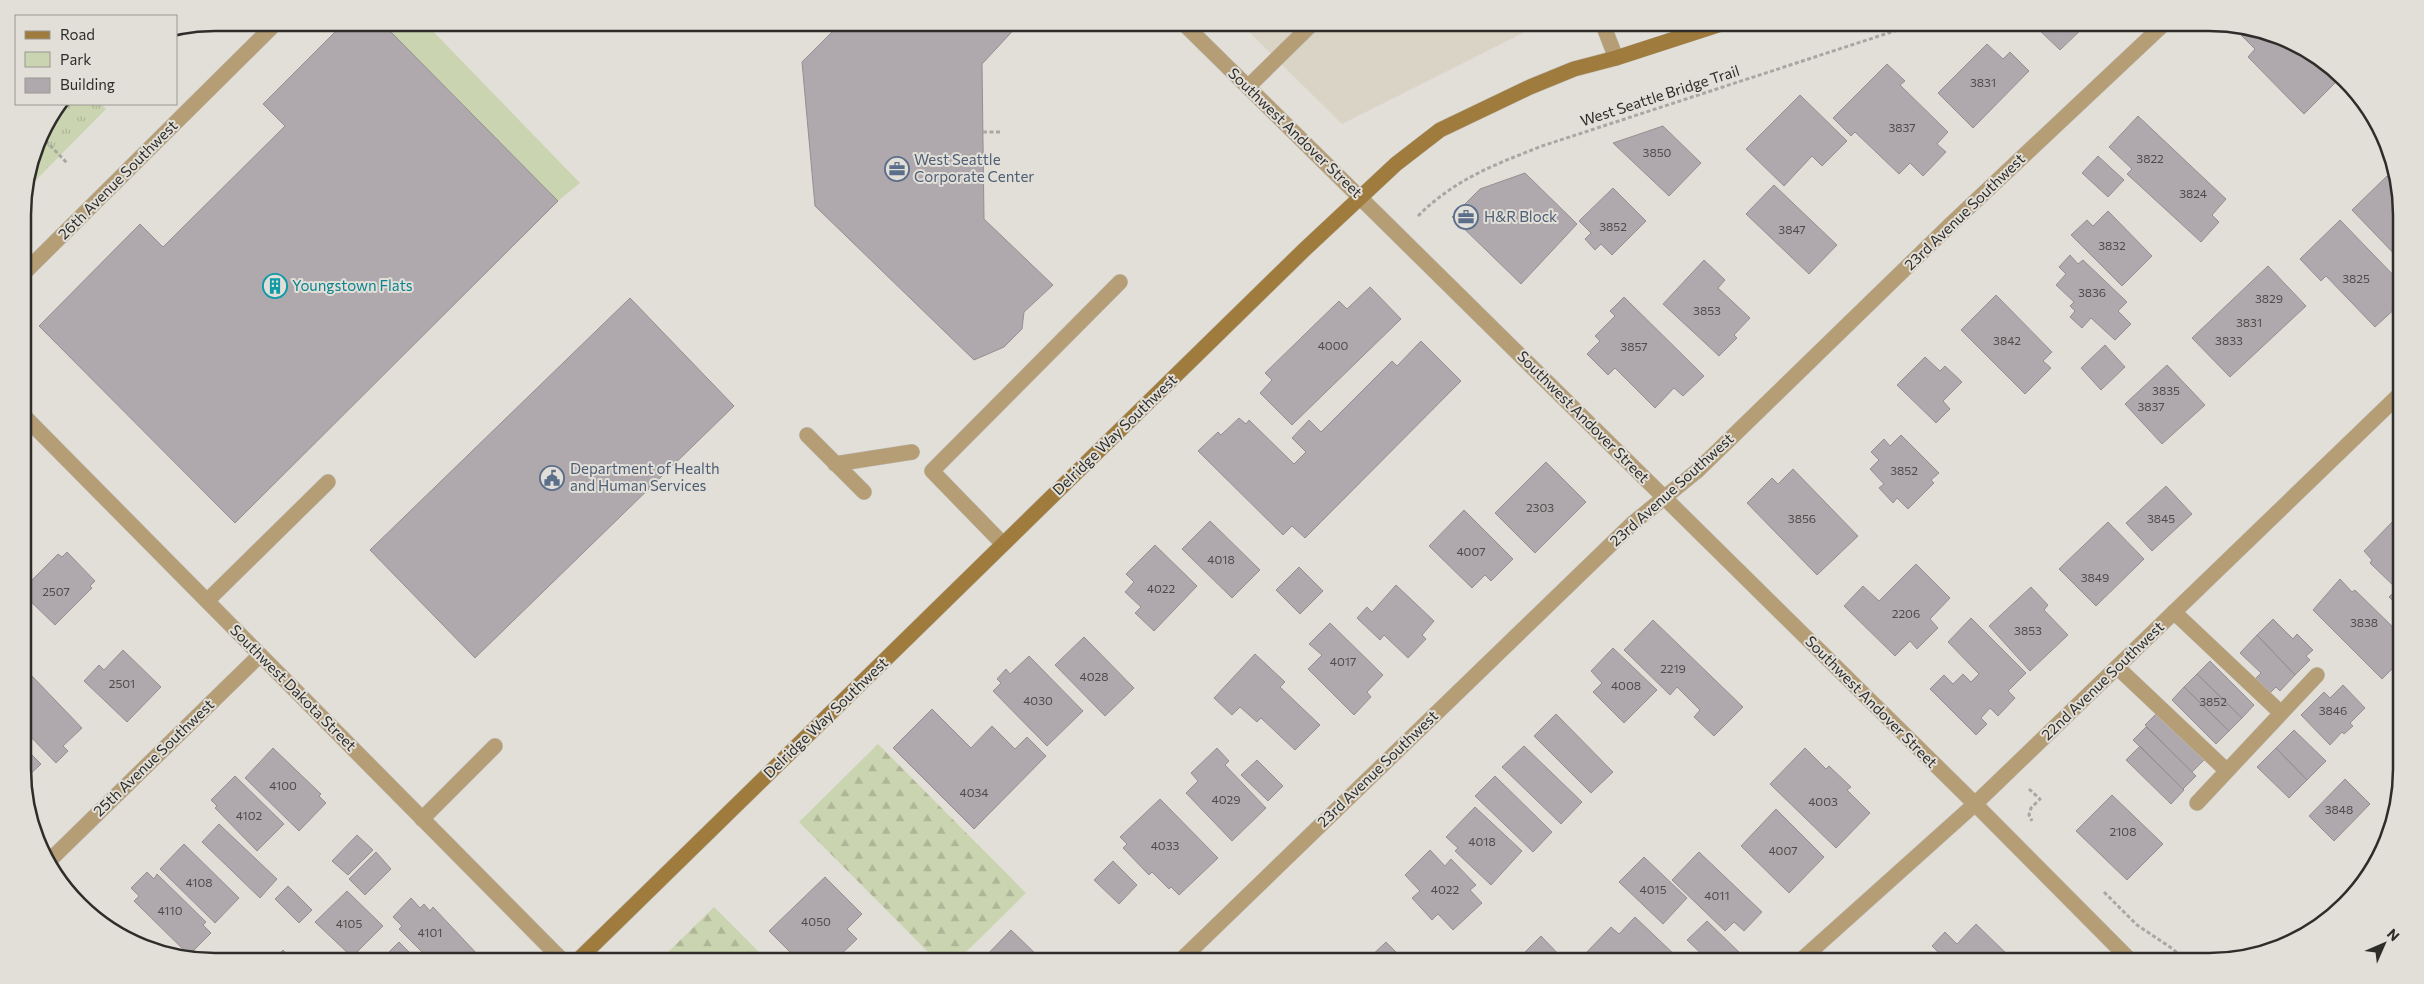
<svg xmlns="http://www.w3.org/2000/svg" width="2424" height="984" font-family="Commissioner,sans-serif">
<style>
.built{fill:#d9d4c5}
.grass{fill:url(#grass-tufts)}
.forest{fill:url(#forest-firs)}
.green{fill:#cbd4b0}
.building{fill:#afa9ad;stroke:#958f93}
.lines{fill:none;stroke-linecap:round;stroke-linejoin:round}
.lane-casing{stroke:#bebbb5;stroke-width:16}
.street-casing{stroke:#bebbb5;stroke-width:16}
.secondary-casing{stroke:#bebbb5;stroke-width:16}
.path{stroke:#a9a7a1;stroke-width:3;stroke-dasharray:4 2.5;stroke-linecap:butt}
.lane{stroke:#b59d75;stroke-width:15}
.street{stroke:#b59d75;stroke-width:15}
.secondary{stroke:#9f7c3d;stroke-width:15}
.labels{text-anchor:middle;stroke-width:4;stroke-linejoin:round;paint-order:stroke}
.number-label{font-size:12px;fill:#4e4c4b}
.street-label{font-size:15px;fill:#2e2d2a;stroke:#e2dfd8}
.service-label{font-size:15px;fill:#4e5e75;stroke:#e2dfd8;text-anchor:start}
.culture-label{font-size:15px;fill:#0d838f;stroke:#e2dfd8;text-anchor:start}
.rim{fill:none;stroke:#2e2d2a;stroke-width:2.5}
</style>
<defs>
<pattern id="grass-tufts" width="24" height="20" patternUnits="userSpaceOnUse" patternTransform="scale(1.25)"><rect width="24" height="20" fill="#cbd4b0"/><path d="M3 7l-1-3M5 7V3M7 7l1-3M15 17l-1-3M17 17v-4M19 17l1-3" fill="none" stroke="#afb698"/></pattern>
<pattern id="forest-firs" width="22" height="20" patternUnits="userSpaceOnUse" patternTransform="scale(1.25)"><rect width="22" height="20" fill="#cbd4b0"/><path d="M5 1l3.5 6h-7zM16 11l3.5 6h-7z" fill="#afb698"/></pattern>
</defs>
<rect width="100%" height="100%" fill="#e2dfd8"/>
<path class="built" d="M1240 23H1543L1342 124Z"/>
<path class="grass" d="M63 104H101L106 109 27 189 43 130Z"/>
<path class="forest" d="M878 744 1026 893 957 961H937L799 822Z
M714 907 768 961H659Z"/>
<path class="green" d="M381 23H425L580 183 558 201Z"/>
<path class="building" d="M345 22H381L558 201 235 523 39 326 140 224 163 247 285 126 263 104Z
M842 22H1021L982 64 984 219 1053 285 1024 312 1022 329 1004 347 974 360 815 206 802 62Z
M2039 22H2089L2060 50 2035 26Z
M2233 27 2271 33 2316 55 2340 78 2304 114 2248 57 2255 49Z
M1987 44 2003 59 2010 52 2029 71 1973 128 1938 93Z
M1887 64 1905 81 1900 85 1948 132 1937 144 1946 152 1923 176 1910 163 1899 174 1855 132 1851 136 1833 118Z
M1800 95 1847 141 1822 166 1812 156 1784 186 1746 149Z
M2138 116 2226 199 2212 215 2219 222 2201 242 2127 174 2132 169 2109 147Z
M1663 126 1701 163 1669 196 1613 143Z
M2098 156 2124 180 2108 197 2082 173Z
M1525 173 1577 224 1521 284 1452 217 1480 189Z
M2387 176 2400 190V260L2352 210Z
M1774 185 1837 245 1809 274 1746 214Z
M1613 188 1646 221 1612 255 1601 244 1595 250 1585 239 1591 233 1579 221Z
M2108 211 2152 256 2122 286 2071 235 2087 220 2093 226Z
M2340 220 2400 282V304L2375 327 2326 276 2321 281 2300 259Z
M2070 255 2078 264 2083 260 2127 302 2118 311 2131 324 2115 340 2091 318 2082 328 2070 317 2075 311 2070 306 2074 302 2056 285 2066 274 2059 267Z
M1704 260 1725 280 1718 288 1750 318 1734 335 1737 338 1719 356 1663 304Z
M2268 266 2306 306 2230 377 2192 338Z
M1370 287 1401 319 1292 425 1260 393 1272 380 1265 373 1339 301 1347 309Z
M1996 295 2052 352 2043 361 2051 368 2025 394 1961 330Z
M1624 297 1704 376 1683 396 1674 388 1655 408 1615 368 1608 375 1587 354 1600 341 1595 336 1615 316 1610 311Z
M630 298 734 406 475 658 370 550Z
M1421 341 1461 381 1305 538 1292 526 1283 535 1198 451 1218 432 1221 435 1239 418 1246 424 1249 420 1294 464 1306 452 1292 438 1309 420 1321 432 1392 361 1397 366Z
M2105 345 2125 367 2101 390 2081 368Z
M1925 357 1940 371 1945 366 1962 382 1943 401 1950 409 1936 423 1897 385Z
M2167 365 2205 405 2162 444 2125 404Z
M1901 435 1939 473 1931 480 1934 483 1908 509 1897 498 1893 503 1879 488 1884 484 1870 469 1879 460 1871 452 1884 439 1890 446Z
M1546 462 1586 502 1535 553 1495 513Z
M1793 469 1858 536 1817 575 1747 503 1772 478 1778 484Z
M2166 486 2192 514 2152 551 2126 523Z
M1464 510 1513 559 1491 581 1485 575 1472 588 1429 546Z
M2397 517 2401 521V608L2389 597 2397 589 2370 563 2372 560 2364 551Z
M1210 521 1260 570 1232 598 1182 549Z
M2108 522 2144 559 2096 606 2059 569Z
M1155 545 1197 586 1154 631 1135 613 1141 607 1125 592 1134 582 1126 574Z
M67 552 95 581 90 586 92 588 55 625 25 596V587L58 554 62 557Z
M1916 564 1950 598 1930 619 1938 628 1917 649 1910 641 1895 656 1844 606 1863 586 1879 601Z
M1299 567 1323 591 1300 614 1276 590Z
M2340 579 2352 592 2355 590 2401 635V660L2382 679 2313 610Z
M1396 585 1434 621 1422 635 1426 639 1408 658 1384 635 1380 640 1357 618 1367 607 1372 612Z
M2031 587 2048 605 2044 610 2068 635 2030 671 1989 626Z
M1971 618 2026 673 2008 691 2015 698 1998 716 1990 708 1981 718 1987 724 1976 735 1930 689 1944 675 1953 684 1963 674 1971 682 1979 674 1948 642Z
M2273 619 2293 639 2297 634 2313 650 2306 656 2310 660 2295 675 2257 635Z
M1653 620 1743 707 1714 736 1694 717 1700 710 1677 687 1670 695 1624 650Z
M1330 623 1383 675 1367 692 1371 697 1354 715 1308 669 1322 655 1309 644Z
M2257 635 2295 675 2280 691 2276 687 2270 693 2255 679 2261 673 2240 653Z
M1084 637 1134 688 1105 716 1055 665Z
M1613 648 1657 690 1624 723 1593 692 1602 683 1591 671Z
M123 650 161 687 127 722 84 681 99 665 104 670Z
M1255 654 1285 682 1280 687 1320 725 1295 750 1261 718 1257 722 1240 707 1232 715 1214 698Z
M1029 656 1083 711 1047 746 993 691 1001 683 997 679 1006 669 1010 674Z
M2210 661 2254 705 2242 718 2197 674Z
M30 674 82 728 63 746 68 751 56 763 26 732 25 679Z
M2197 674 2242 718 2229 731 2184 687Z
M2343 685 2365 708 2350 723 2353 726 2344 734 2342 732 2330 745 2301 715 2324 692 2330 698Z
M2184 687 2229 731 2216 744 2172 700Z
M932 709 971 748 992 726 1015 749 1027 737 1046 756 974 829 893 748Z
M2158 712 2205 759 2192 772 2145 725Z
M1556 714 1613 772 1591 793 1534 736Z
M2146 727 2196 776 2183 789 2133 740Z
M2294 730 2326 761 2307 780 2276 748Z
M1524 746 1582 802 1561 824 1502 767Z
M2140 746 2184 790 2171 804 2126 760Z
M273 748 321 794 319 796 326 803 299 831 245 778Z
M1217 748 1229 761 1225 765 1266 808 1232 841 1186 793 1198 781 1191 773Z
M1805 748 1826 769 1829 766 1851 787 1847 790 1870 813 1836 848 1770 784Z
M2276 748 2307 780 2289 798 2257 767Z
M26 749 41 764 26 778Z
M1257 760 1283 786 1268 801 1241 775Z
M235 776 284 824 257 851 215 808 217 806 211 800Z
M1495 776 1552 832 1533 852 1475 796Z
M2345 779 2370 804 2334 841 2309 816Z
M2112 795 2163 844 2127 880 2076 831Z
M1160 799 1218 858 1179 895 1171 887 1169 889 1152 872 1149 875 1123 848 1127 844 1120 837Z
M1475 807 1522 851 1491 885 1455 851 1458 848 1446 837Z
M1776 809 1824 857 1789 893 1741 846Z
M219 824 277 879 260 898 202 842Z
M357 835 373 850 348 875 332 861Z
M184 844 239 898 215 923 160 869Z
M1430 850 1445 866 1451 859 1476 885 1470 890 1482 903 1453 930 1438 914 1432 920 1412 898 1420 891 1405 875Z
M376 852 391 869 365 895 349 879Z
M1699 852 1762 912 1744 931 1734 922 1725 931 1672 880Z
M1644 857 1687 898 1663 924 1619 882Z
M1113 861 1137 885 1119 904 1094 880Z
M147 872 154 879 157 874 206 922 203 925 211 933 189 955 134 901 139 896 131 888Z
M825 877 862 914 847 929 857 939 834 961H825L816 953 807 961H799L769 931Z
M288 886 312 910 299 923 275 899Z
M347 891 383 926 352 957 315 922Z
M411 898 420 908 424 904 430 911 433 907 479 956 473 961H431L399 929 402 926 393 917Z
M1635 917 1678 958 1675 961H1594L1586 953 1611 927 1619 934Z
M1707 921 1740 953 1732 961H1709L1687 940Z
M1976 924 2014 961H1947L1932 946 1945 932 1957 944Z
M1011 930 1043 961H981Z
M1541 936 1565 961H1516Z
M399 942 418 961H380Z
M1386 942 1403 959 1409 953 1417 961H1366Z
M283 950 294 961H272Z"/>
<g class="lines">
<defs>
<path id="lane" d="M1602 22 1616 58
M1248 87 1311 25
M807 435 864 492
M835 464 912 452
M1003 544 932 471 1120 282
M207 601 328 482
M2174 612 2281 713
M2117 667 2227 771
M2197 803 2317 675
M422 819 495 746"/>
<path id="street" d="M1182 22 1975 804 2131 961
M23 274 277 22
M24 416 563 961
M48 862 260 655
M1180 961 1633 523 1697 471 1949 226 2166 22
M1800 961 1975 804 2400 394"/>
<path id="secondary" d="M577 961 1304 250 1396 164 1440 130 1530 87 1574 69 1616 58 1727 22"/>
</defs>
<use href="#lane" class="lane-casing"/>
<use href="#street" class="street-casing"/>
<use href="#secondary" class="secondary-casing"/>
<path class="path" d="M983 132H1001
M41 136 67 163
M1418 216C1455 179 1494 165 1542 146L1922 22
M2029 789 2040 799 2031 808 2029 815 2032 821
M2104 892 2137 925 2173 949 2185 961"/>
<use href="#lane" class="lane"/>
<use href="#street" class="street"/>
<use href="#secondary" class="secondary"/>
</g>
<defs>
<symbol id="office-ring" viewBox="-11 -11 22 22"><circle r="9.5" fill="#e2dfd8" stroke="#5c6f8a" stroke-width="1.5"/><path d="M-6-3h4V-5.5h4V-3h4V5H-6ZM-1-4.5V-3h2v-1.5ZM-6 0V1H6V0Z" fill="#5c6f8a"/></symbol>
<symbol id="building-ring" viewBox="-11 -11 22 22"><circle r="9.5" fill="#e2dfd8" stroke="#0f9aa8" stroke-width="1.5"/><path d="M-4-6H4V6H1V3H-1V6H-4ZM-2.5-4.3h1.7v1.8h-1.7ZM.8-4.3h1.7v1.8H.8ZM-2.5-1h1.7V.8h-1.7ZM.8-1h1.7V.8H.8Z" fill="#0f9aa8"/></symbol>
<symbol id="civic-ring" viewBox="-11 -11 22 22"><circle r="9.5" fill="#e2dfd8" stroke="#5c6f8a" stroke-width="1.5"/><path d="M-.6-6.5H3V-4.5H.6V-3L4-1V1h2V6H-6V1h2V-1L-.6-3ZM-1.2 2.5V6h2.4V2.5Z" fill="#5c6f8a"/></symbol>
</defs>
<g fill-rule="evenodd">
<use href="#office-ring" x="883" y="155" width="28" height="28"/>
<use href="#office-ring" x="1452" y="203" width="28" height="28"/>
<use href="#building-ring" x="261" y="272" width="28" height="28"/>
<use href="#civic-ring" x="538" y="464" width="28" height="28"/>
</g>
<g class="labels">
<g class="number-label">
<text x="1983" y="87">3831</text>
<text x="1902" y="132">3837</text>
<text x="1657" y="157">3850</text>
<text x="2150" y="163">3822</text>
<text x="2193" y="198">3824</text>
<text x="1613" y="231">3852</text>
<text x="1792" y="234">3847</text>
<text x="2112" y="250">3832</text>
<text x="2356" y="283">3825</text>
<text x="2092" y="297">3836</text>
<text x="2269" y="303">3829</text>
<text x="1707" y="315">3853</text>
<text x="2249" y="327">3831</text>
<text x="2007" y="345">3842</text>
<text x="2229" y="345">3833</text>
<text x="1333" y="350">4000</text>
<text x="1634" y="351">3857</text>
<text x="2166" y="395">3835</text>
<text x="2151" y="411">3837</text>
<text x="1904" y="475">3852</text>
<text x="1540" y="512">2303</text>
<text x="1802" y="523">3856</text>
<text x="2161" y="523">3845</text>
<text x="1471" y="556">4007</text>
<text x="1221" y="564">4018</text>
<text x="2095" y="582">3849</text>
<text x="1161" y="593">4022</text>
<text x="56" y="596">2507</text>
<text x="1906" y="618">2206</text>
<text x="2364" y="627">3838</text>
<text x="2028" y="635">3853</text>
<text x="1343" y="666">4017</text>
<text x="1673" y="673">2219</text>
<text x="1094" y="681">4028</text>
<text x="122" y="688">2501</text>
<text x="1626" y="690">4008</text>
<text x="1038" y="705">4030</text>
<text x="2213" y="706">3852</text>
<text x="2333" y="715">3846</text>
<text x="283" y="790">4100</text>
<text x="974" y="797">4034</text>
<text x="1226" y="804">4029</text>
<text x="1823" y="806">4003</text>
<text x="2339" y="814">3848</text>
<text x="249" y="820">4102</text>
<text x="2123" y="836">2108</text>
<text x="1482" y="846">4018</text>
<text x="1165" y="850">4033</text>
<text x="1783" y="855">4007</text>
<text x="199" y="887">4108</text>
<text x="1445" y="894">4022</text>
<text x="1653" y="894">4015</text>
<text x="1717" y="900">4011</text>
<text x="170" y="915">4110</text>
<text x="816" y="926">4050</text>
<text x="349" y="928">4105</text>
<text x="430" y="937">4101</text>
</g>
<g class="street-label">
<text transform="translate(1660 96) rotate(-18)" y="5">West Seattle Bridge Trail</text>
<text transform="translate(1295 133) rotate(44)" y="5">Southwest Andover Street</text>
<text transform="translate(118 180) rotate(-45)" y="5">26th Avenue Southwest</text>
<text transform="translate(1965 212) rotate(-44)" y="5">23rd Avenue Southwest</text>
<text transform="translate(1583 417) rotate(45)" y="5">Southwest Andover Street</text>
<text transform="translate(1115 435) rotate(-44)" y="5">Delridge Way Southwest</text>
<text transform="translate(1672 490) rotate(-42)" y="5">23rd Avenue Southwest</text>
<text transform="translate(2103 681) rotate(-44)" y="5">22nd Avenue Southwest</text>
<text transform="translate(293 688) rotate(45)" y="5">Southwest Dakota Street</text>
<text transform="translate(1871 702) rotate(45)" y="5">Southwest Andover Street</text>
<text transform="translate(826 718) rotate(-44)" y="5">Delridge Way Southwest</text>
<text transform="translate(154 758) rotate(-44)" y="5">25th Avenue Southwest</text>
<text transform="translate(1378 769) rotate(-44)" y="5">23rd Avenue Southwest</text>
</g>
<g class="service-label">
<text x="914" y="165">West Seattle<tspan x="914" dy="17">Corporate Center</tspan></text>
<text x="1484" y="222">H&amp;R Block</text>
<text x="570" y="474">Department of Health<tspan x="570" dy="17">and Human Services</tspan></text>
</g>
<g class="culture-label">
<text x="292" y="291">Youngstown Flats</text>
</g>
</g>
<path d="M0 0H2424V984H0ZM215 31H2209A184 184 0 0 1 2393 215V769A184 184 0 0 1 2209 953H215A184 184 0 0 1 31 769V215A184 184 0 0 1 215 31Z" fill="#e2dfd8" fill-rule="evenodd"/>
<path class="rim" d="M215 31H2209A184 184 0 0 1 2393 215V769A184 184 0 0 1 2209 953H215A184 184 0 0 1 31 769V215A184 184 0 0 1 215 31Z"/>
<rect x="15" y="15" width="162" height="90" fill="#e2dfd8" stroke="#9a9892"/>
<rect x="25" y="31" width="25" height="8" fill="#9f7c3d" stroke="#9a9892"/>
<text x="60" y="40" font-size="15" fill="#2e2d2a">Road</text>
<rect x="25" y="52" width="25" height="15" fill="#cbd4b0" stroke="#9a9892"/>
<text x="60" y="65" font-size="15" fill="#2e2d2a">Park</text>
<rect x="25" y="78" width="25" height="15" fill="#afa9ad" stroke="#9a9892"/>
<text x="60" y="90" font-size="15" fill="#2e2d2a">Building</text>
<g transform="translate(2384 944) rotate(45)" stroke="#e2dfd8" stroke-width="4" paint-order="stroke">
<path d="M0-4L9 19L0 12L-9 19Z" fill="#2e2d2a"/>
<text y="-8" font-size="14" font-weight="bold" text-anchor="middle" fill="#2e2d2a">N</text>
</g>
</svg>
